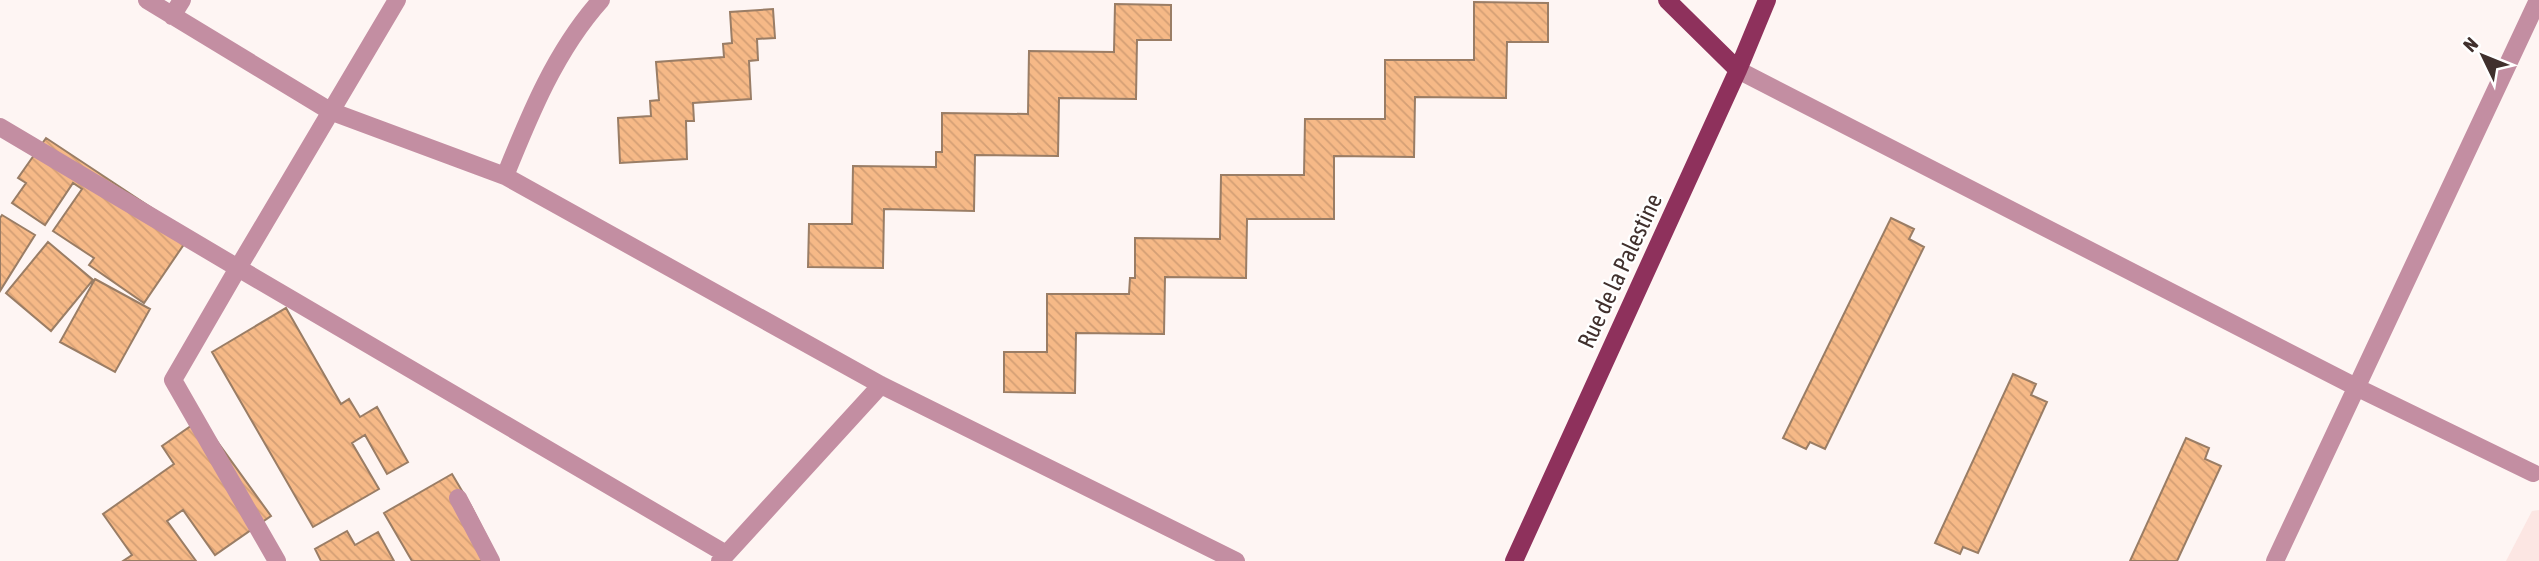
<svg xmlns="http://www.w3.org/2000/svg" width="2539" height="561" font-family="'Asap Condensed',sans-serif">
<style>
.built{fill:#fce6e3}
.building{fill:url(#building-back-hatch);stroke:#9a7d65;stroke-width:2}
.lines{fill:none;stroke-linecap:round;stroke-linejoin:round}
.minor{stroke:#c38ea2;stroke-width:18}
.major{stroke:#8e315c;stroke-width:18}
.labels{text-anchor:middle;stroke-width:5;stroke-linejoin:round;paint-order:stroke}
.street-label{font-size:24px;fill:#40302d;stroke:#fff}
</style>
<defs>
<pattern id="building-back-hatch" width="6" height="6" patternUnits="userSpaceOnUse" patternTransform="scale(1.75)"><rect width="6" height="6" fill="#f6b987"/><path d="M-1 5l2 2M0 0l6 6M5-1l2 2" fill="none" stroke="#d49f75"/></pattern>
</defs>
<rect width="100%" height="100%" fill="#fef5f3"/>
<path class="built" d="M2539 510V561H2506L2532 511Z"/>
<path class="building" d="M1474 2 1548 3V42H1507L1506 98 1415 97 1414 157 1334 156V219H1247L1246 278 1165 277 1164 334 1076 333 1075 393 1004 392V352H1047V294H1129L1130 278H1135V238L1220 239 1221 175H1304L1305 119H1385V60H1474Z
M1115 4 1171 5V40H1137L1136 99 1059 98 1058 156 975 155 974 211 884 209 883 268 808 267 809 224H852L853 166 936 167V152H942V113L1028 114 1029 51 1114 52Z
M773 9 775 38 757 39 758 60 749 61 751 99 693 103 694 121H686L687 159 620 163 618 118 651 116 650 101 659 100 656 62 724 57 723 44 732 43 730 12Z
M46 138 191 234 144 303 89 265 94 258 53 231 82 189 73 183 45 225 12 203 26 183 18 178Z
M2 215 35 235 0 291V218Z
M1891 218 1914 229 1909 239 1924 247 1825 449 1810 442 1806 449 1783 438Z
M48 242 93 280 51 331 6 293Z
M95 279 150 309 115 372 60 342Z
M286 308 341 404 349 399 360 417 377 407 408 462 387 474 365 435 352 443 379 489 313 527 212 352Z
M2013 374 2036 384 2031 395 2047 402 1978 553 1963 547 1960 554 1935 543Z
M201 419 271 516 215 555 183 510 167 521 196 561H123L132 555 103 514 174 464 162 446Z
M2186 438 2209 448 2205 459 2221 466 2177 561H2130Z
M452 474 471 506 499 561H412L384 513Z
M347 531 355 545 378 532 394 561H321L315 549Z"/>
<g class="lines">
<path class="minor" d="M147 0 330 111 505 176 881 385 1236 561
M172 16 182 0
M1738 70 2358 388 2533 473
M0 127 238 268 397 0
M505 176C530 114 556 50 601 0
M458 498 491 561
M277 561 173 380 238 268 726 554
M720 561 881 385
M2275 561 2538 0"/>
<path class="major" d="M1667 0 1738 70
M1514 561 1738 70 1767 0"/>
</g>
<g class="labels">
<g class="street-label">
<text transform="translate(1620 271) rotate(-65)" y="8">Rue de la Palestine</text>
</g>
</g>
<g transform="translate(2483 56) rotate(313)" stroke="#ffffff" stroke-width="5" paint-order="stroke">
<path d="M0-5L12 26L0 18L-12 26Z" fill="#40302d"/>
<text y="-10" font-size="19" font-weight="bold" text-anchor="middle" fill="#40302d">N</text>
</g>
</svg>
